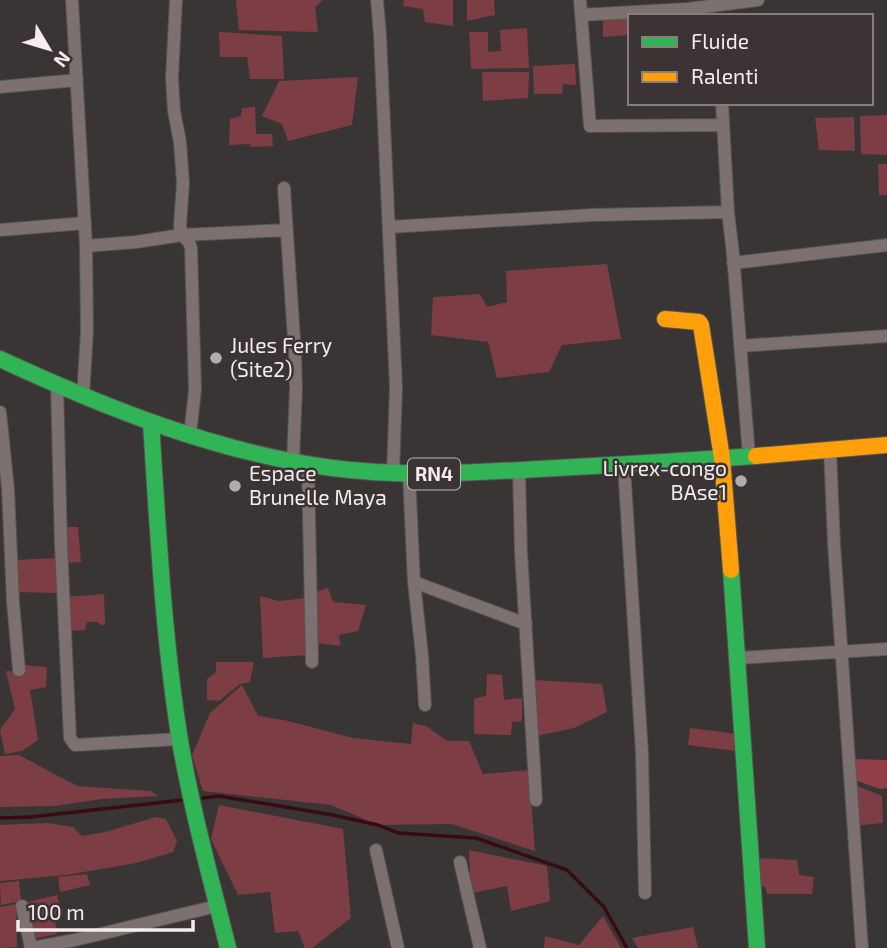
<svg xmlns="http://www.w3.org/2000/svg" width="887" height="948" font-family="'Exo 2',sans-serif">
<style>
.green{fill:#7d3d44}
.forest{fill:#923e49}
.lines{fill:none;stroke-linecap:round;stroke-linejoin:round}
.stream{stroke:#380a12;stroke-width:3.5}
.street-casing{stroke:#575353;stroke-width:14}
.fast-casing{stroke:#575353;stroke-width:18}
.slow-casing{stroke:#575353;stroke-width:18}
.street{stroke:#7d7070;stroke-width:12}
.fast{stroke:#30b455;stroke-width:16}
.slow{stroke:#ff9f0a;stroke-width:16}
.poi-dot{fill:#b2adad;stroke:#3c3334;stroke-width:2.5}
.labels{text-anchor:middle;stroke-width:5;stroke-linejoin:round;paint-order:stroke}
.shield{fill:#3c3334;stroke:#bcb5b6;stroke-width:2}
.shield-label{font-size:19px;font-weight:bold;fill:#f3eded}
.poi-label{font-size:21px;fill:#f3eded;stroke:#3c3334;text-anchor:start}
</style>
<rect width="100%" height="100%" fill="#3a3535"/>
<path class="green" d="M236 0H323L315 7 318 32 239 30Z
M404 0H453V26L425 22 423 9 403 6Z
M467 0H494L495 15 467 21Z
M603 16H630V35L603 37Z
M527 28 529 68 471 69 469 32H488V52L501 51 500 30Z
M219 32 282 36 284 79H250L247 57H220Z
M575 64 576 85 563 84 562 94H534L533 66Z
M482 72H529L528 98 483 101Z
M358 77 352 125 288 141 282 124 262 116 279 81Z
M255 107 256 134H272L273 146 251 147 250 144 229 145 230 119 241 116 242 108Z
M887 115V155L861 154 860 116Z
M854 117 855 151 819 150 815 118Z
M878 164H887V195H879Z
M607 264 621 339 562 345 549 372 497 378 488 342 431 335 433 297 480 294 487 307 507 302 506 271Z
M63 527H78L81 562 64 563Z
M59 558 60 593 15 592 14 560Z
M328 588 333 602 366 605 358 631 339 635 340 646 318 643 316 592Z
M104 594 105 625H102L97 622H87L85 630 67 631 66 597Z
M260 596 279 601 306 598 308 655 263 658Z
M216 662H254L250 682 240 684 219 701 207 700V679L216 672Z
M24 665 47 667 46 687 30 690 38 740 22 751 5 754 0 730 15 709 6 671 24 672Z
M487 674 502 675 504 700 522 698V721L512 722 511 735 474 734V699L486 696Z
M533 680 602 684 607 712 574 728 536 736Z
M242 685 258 716 284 720 353 738 411 744 413 723 426 726 447 741H469L483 774 529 770 535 851 452 824 378 825 331 805 203 791 192 755 210 713Z
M690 728 738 734 736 751 688 745Z
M19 755 77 786 151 791 158 796 102 799 54 806 0 807V756Z
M853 784 882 796 883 823 855 826Z
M219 805 343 829 351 918 312 948H305L298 931 275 933 270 892 238 895 211 839Z
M156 817 166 819 177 841 173 852 136 863 66 875 0 881V825L47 823 73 827 82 836 105 832Z
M469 850 547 866 550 901 511 911 507 886 471 893Z
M755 858 797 860 799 875 814 877 812 894H767L765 887 756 885Z
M87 874 90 885 60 892 58 877Z
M19 881 21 901 1 905 0 883Z
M57 895 61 913 54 915 57 934 32 939 24 903Z
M16 904 17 947 0 948V907Z
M603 916 621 948H544L545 936 579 945Z
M693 927 698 948H638L632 938Z"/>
<path class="forest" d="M853 759 887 760V788L880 789 852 779Z"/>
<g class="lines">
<path class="stream" d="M203 798 219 796 333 815 378 825 398 833 476 838 567 870 604 907 627 948
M0 818 30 817 183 800"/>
<defs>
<path id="street" d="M72 0 86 246 87 331 83 397
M176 0 172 78 174 111 180 142 183 183 180 226 182 235 189 242 191 248 195 390 190 435
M377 0 380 35 396 387 393 474
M580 0 590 126 723 125
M581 15 687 9 758 0
M0 87 77 80
M722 103 728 212 733 254 749 456
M284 188 295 354 296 388 293 461
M389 227 592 215 728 212
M0 230 85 223
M86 246 136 242 182 235 287 230
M733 263 887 245
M740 346 887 336
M57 385 61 545 70 738 75 745 180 739
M0 412 8 489 13 602 19 670
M830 450 834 544 862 948
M308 464 312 662
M624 466 642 753 645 893
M519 471 521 552 536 800
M409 475 414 582 422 655 425 705
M414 582 526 624
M738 658 887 649
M376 850 398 948
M460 862 480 948
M22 906 31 948
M32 948 75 940 217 906"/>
<path id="fast" d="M0 359C106 408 215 452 332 468 401 477 470 473 539 469 611 465 684 461 756 456
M151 423C158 529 163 635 180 741 192 811 211 879 228 948
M731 570 757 948"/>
<path id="slow" d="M665 319 699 322 701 325 722 458 731 570
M756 456 887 445"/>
</defs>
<use href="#street" class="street-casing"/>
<use href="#fast" class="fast-casing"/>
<use href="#slow" class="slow-casing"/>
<use href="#street" class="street"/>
<use href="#fast" class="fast"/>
<use href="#slow" class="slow"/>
</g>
<g class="poi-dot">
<circle cx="216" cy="358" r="7"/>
<circle cx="741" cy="481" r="7"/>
<circle cx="235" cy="486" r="7"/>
</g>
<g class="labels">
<rect class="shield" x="408" y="458.5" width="52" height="31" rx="5"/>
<g class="shield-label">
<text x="434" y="481">RN4</text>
</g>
<g class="poi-label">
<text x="230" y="353">Jules Ferry<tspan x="230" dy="24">(Site2)</tspan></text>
<text x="727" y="476" text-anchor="end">Livrex-congo<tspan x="727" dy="24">BAse1</tspan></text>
<text x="249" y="481">Espace<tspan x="249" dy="24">Brunelle Maya</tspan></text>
</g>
</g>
<rect x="628" y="14" width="245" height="91" fill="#3c3334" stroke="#857d7e" stroke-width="2"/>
<rect x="642" y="37" width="35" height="10" fill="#30b455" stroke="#857d7e" stroke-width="2"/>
<text x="691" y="49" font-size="21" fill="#f3eded">Fluide</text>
<rect x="642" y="72" width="35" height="10" fill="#ff9f0a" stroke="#857d7e" stroke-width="2"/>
<text x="691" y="84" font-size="21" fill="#f3eded">Ralenti</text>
<g transform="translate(49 49) rotate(128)" stroke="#3c3334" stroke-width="5" paint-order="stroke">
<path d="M0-5L12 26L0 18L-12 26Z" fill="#f3eded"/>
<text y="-10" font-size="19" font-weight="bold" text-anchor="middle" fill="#f3eded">N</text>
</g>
<path d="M18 920v10h175v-10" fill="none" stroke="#f3eded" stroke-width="3.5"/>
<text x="28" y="920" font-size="21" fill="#f3eded" stroke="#3c3334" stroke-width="5" paint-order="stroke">100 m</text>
</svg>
